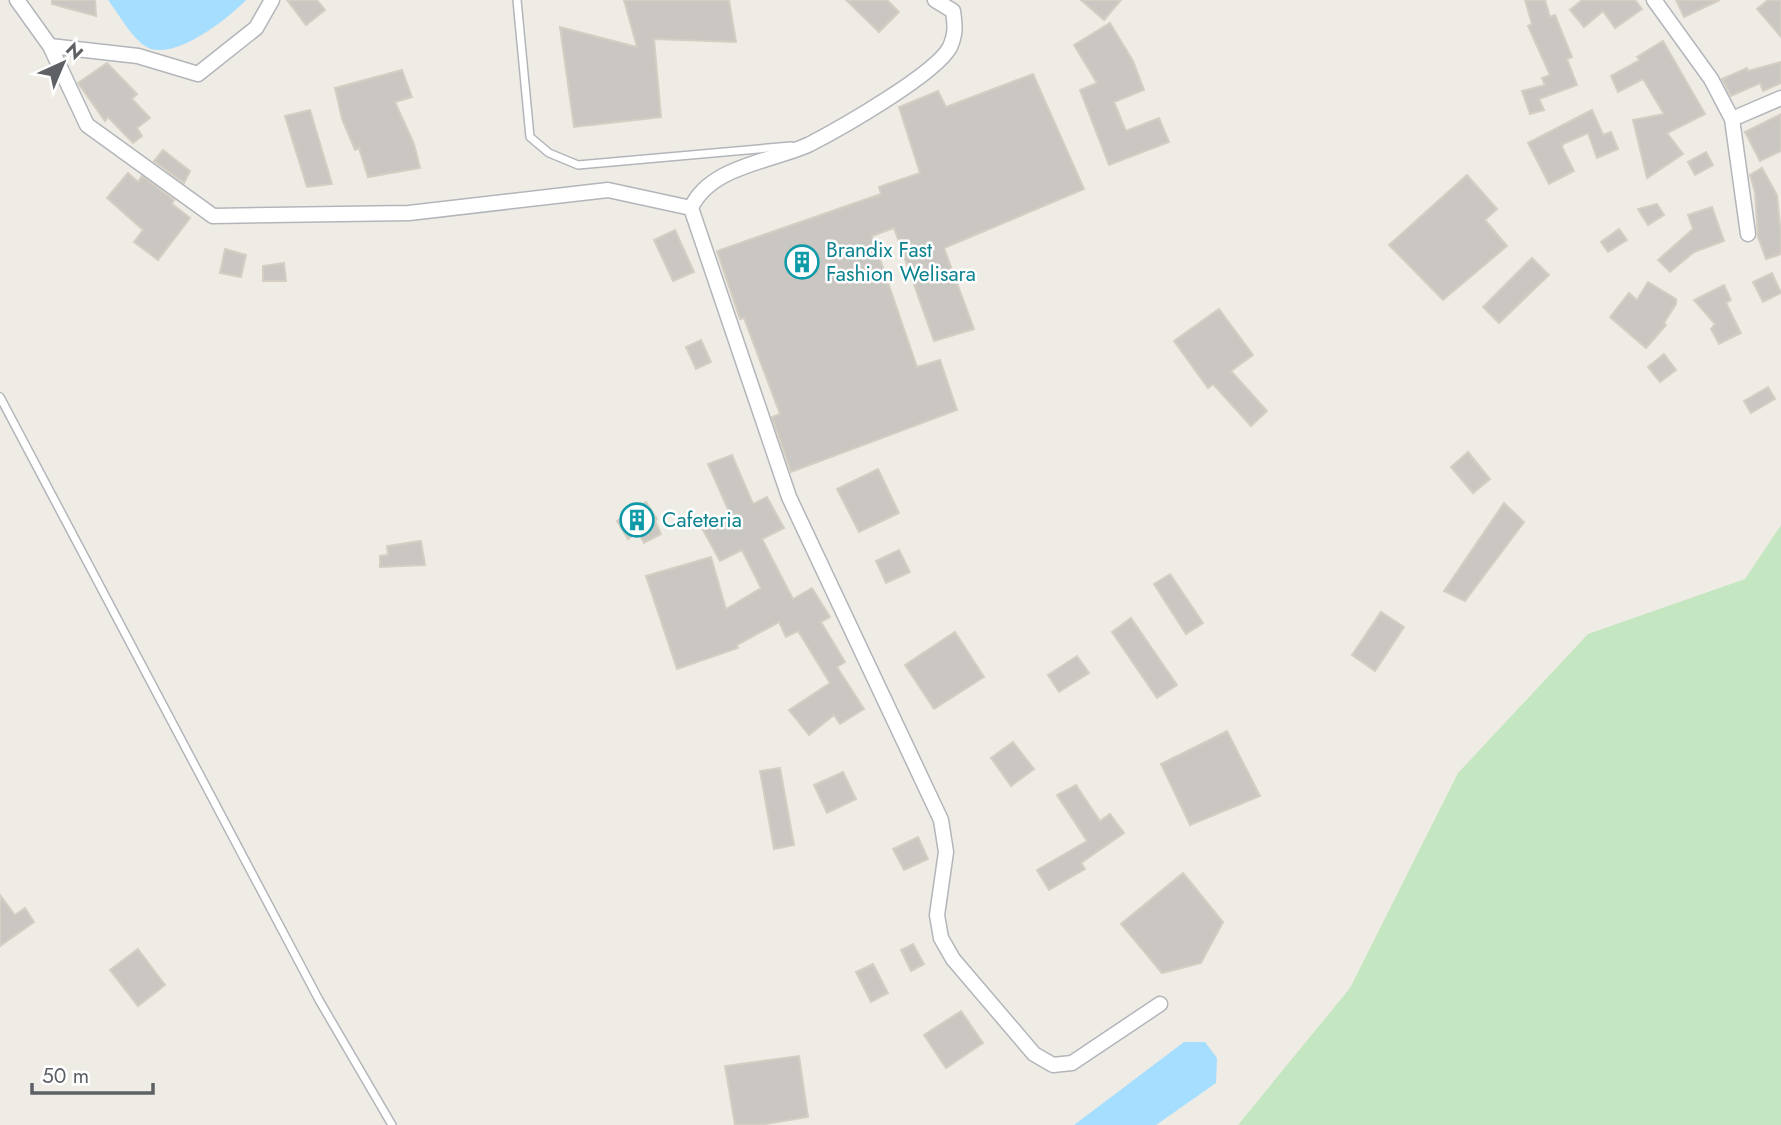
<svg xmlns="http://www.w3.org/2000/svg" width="1781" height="1125" font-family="Jost,sans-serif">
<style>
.green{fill:#c4e7c1}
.water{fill:#a5deff}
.building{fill:#cac7c2;stroke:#d4cec3;stroke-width:2}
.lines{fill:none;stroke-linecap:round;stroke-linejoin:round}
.lane-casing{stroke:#b2b6ba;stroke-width:10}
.street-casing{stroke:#b2b6ba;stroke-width:17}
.lane{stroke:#fff;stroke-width:7}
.street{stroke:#fff;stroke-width:14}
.labels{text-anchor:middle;stroke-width:5;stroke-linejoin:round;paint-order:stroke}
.culture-label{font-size:21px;fill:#0d838f;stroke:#fff;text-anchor:start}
</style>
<rect width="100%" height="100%" fill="#efece5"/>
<path class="green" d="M1781 525V1125H1238L1350 988 1458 773 1588 634 1745 579Z"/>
<path class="water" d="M108 0H246C228 19 179 57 151 49 134 43 119 14 108 0Z
M1184 1042H1205L1217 1058 1216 1083 1156 1125H1074Z"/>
<path class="building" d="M52 0H95L96 16 52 4Z
M287 0H317L325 10 306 25Z
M624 0H729L736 42 654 39 661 117 574 127 560 27 637 47Z
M846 0H887L899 12 879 32Z
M1081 0H1121L1104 20Z
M1525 0H1545L1550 17 1555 15 1572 57 1567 59 1577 85 1539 99 1544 110 1530 114 1522 91 1545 85 1542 78 1550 75 1528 26 1532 24Z
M1582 0H1635L1642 9 1615 28 1603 11 1584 27 1570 10Z
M1676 0H1720L1684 17Z
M1768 0H1781V37L1757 9Z
M1110 23 1133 61 1144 90 1114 102 1126 131 1159 118 1169 142 1109 165 1080 90 1097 83 1074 45Z
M1663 41 1705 114 1667 133 1683 154 1647 178 1633 120 1664 114 1643 79 1618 92 1611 76 1640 60 1637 57Z
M1781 62V83L1763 91 1760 83 1731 96 1722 79 1747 68 1748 71Z
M107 63 137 94 132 99 150 118 137 128 142 136 133 143 108 117 105 121 78 83Z
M402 70 412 97 395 102 414 144 420 168 368 177 359 148 355 150 342 119 335 88Z
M1033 74 1084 189 944 248 974 329 934 341 894 228 872 236 917 367 940 360 957 410 791 472 772 417 780 414 744 318 740 319 717 251 881 194 879 187 920 173 899 107 938 91 946 107Z
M310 110 332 184 307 187 285 116Z
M1592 110 1603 135 1611 132 1618 149 1597 158 1588 133 1563 144 1562 147 1574 171 1549 184 1528 143Z
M1781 114V151L1760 161 1745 132Z
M163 150 190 171 184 183 154 161Z
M1706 152 1713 165 1695 175 1688 162Z
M1762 168 1777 195 1781 236V254L1766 259 1758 237 1755 192 1750 175Z
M128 173 138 182 142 176 174 200 172 204 190 218 158 260 134 242 143 230 107 198Z
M1467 175 1497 209 1485 220 1507 246 1443 300 1389 245Z
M1657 204 1664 215 1648 225 1638 209Z
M1712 207 1724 241 1694 252 1670 272 1658 260 1693 229 1688 215Z
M1619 229 1627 240 1608 252 1601 242Z
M675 230 694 272 673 281 654 240Z
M225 249 246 255 241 277 220 273Z
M1532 258 1549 275 1499 323 1483 307Z
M284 263 286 281H263V266Z
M1772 273 1781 293 1763 302 1753 282Z
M1648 282 1676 299V304L1664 323 1666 325 1646 348 1610 317 1629 293 1637 300Z
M1724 285 1731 300 1726 303 1741 333 1719 344 1711 329 1715 324 1694 300Z
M1219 309 1253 355 1231 371 1267 411 1251 426 1213 384 1208 388 1174 341Z
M701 340 711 362 696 369 686 347Z
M1664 354 1676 370 1660 382 1648 367Z
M1768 387 1775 399 1751 413 1744 401Z
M1468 452 1490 479 1473 493 1451 467Z
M732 455 753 504 767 497 784 528 762 539 793 599 812 588 830 617 821 622 845 662 837 667 864 709 840 724 834 715 809 735 789 710 830 683 798 631 786 637 779 622 737 645 738 648 677 669 646 576 711 557 726 609 761 588 742 550 720 561 703 530 731 516 708 464Z
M878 469 899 513 859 532 837 489Z
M646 502 657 519 655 521 661 534 644 543 638 532 628 539 617 521Z
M1504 503 1524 522 1465 601 1444 591Z
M421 541 425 565 380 567V556L388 555 387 546Z
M899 550 910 572 886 583 876 561Z
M1170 574 1203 623 1186 634 1154 584Z
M1381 612 1404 627 1375 671 1352 655Z
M1131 618 1177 685 1157 698 1112 632Z
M955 632 984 677 934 709 905 665Z
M1077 656 1089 673 1059 692 1048 675Z
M1227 731 1260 796 1190 825 1161 764Z
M1013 742 1034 769 1011 786 991 758Z
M780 768 794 845 774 849 760 771Z
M843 772 856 799 827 813 814 785Z
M1076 785 1100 821 1110 814 1124 833 1081 863 1085 869 1049 890 1037 870 1087 841 1057 795Z
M918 837 928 859 904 870 893 849Z
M1183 873 1223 922 1201 963 1162 973 1121 924Z
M0 895 15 915 25 908 34 922 0 946Z
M913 944 924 964 911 971 901 950Z
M138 949 165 985 138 1006 110 970Z
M873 964 888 993 871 1002 856 972Z
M961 1011 983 1043 946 1068 924 1035Z
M799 1056 808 1117 760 1125H735L725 1066Z"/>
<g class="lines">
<defs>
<path id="lane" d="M517 0 530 137 549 153 578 165 791 146
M0 397 319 1000 392 1125"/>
<path id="street" d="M17 0 50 46 87 125 213 216 409 213 608 190 691 208
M935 0 953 11C955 25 956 34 950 47 936 74 839 129 810 144 771 162 710 166 691 208L789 497 941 820 946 852 937 915 941 938 953 959 1034 1054 1053 1065 1072 1063 1160 1004
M1654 0 1711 79 1732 119 1748 234
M50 46 138 56 198 74 256 28 272 0
M1732 119 1781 98"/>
</defs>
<use href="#lane" class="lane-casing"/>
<use href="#street" class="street-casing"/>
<use href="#lane" class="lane"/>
<use href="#street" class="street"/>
</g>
<defs>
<symbol id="building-ring" viewBox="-11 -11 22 22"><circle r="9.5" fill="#fff" stroke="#0f9aa8" stroke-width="1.5"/><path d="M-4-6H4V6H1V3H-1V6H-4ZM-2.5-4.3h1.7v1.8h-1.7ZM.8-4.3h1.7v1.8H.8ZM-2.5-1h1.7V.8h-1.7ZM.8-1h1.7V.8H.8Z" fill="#0f9aa8"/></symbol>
</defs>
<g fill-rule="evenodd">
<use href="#building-ring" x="783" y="243" width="38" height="38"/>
<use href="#building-ring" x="618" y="501" width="38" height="38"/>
</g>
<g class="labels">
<g class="culture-label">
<text x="826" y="257">Brandix Fast<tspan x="826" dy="24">Fashion Welisara</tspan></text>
<text x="662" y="527">Cafeteria</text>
</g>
</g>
<g transform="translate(63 63) rotate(44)" stroke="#ffffff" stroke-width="5" paint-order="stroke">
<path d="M0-5L12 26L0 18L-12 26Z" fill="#5d6165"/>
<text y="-10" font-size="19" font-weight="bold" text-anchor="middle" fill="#5d6165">N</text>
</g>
<path d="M32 1083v10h121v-10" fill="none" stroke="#5d6165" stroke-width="3.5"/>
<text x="42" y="1083" font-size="21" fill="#5d6165" stroke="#ffffff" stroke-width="5" paint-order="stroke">50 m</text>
</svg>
